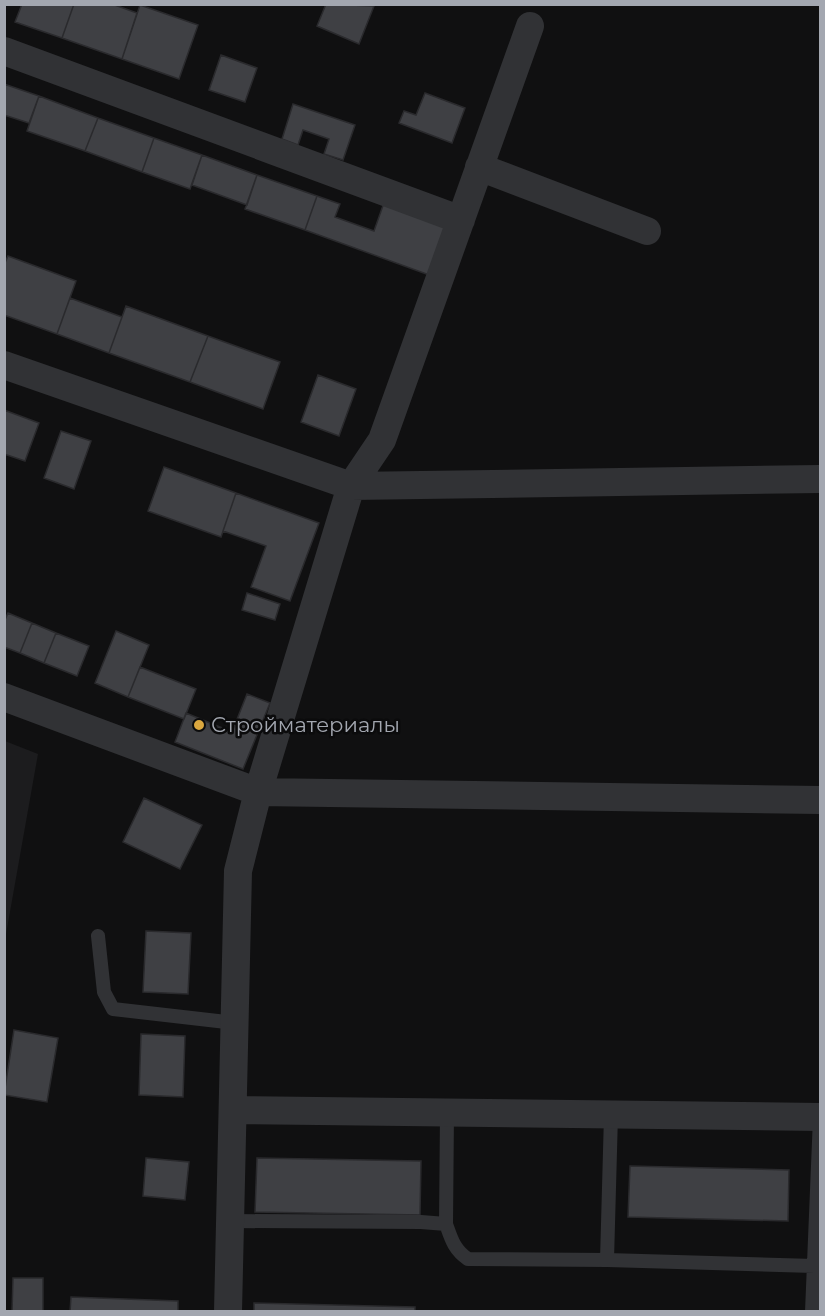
<svg xmlns="http://www.w3.org/2000/svg" width="825" height="1316" font-family="Montserrat,sans-serif">
<style>
.built{fill:#1c1c1e}
.building{fill:#3f4044;stroke:#2a2a2d;stroke-width:1.5}
.lines{fill:none;stroke-linecap:round;stroke-linejoin:round}
.service{stroke:#313235;stroke-width:14}
.minor{stroke:#313235;stroke-width:28}
.poi-dot{fill:#daa73f;stroke:#0b0b0c;stroke-width:2}
.labels{text-anchor:middle;stroke-width:5;stroke-linejoin:round;paint-order:stroke}
.poi-label{font-size:21px;fill:#a3a7b0;stroke:#0b0b0c;text-anchor:start}
</style>
<rect width="100%" height="100%" fill="#101011"/>
<path class="built" d="M5 741 38 754 5 940 4 741Z"/>
<path class="building" d="M22 4H74L62 38 15 22Z
M74 4H112L137 13 122 59 62 38Z
M326 4 374 6 359 44 317 26Z
M140 5 198 25 179 79 122 59Z
M221 55 257 68 245 102 209 90Z
M4 84 39 96 29 123 4 115Z
M425 93 465 108 452 143 399 123 404 111 416 115Z
M39 96 98 118 85 151 27 131Z
M293 104 355 125 343 160 324 154 329 139 303 130 298 145 282 139Z
M98 118 154 138 142 172 85 151Z
M154 138 202 155 190 189 142 172Z
M202 155 257 175 247 205 192 185Z
M257 175 317 196 305 230 245 209Z
M317 196 340 204 335 217 374 231 386 197 452 221 432 276 305 230Z
M8 256 76 281 57 334 4 315V265Z
M70 298 122 317 109 353 57 334Z
M126 306 208 336 190 382 109 353Z
M208 336 280 362 263 409 190 382Z
M318 375 356 389 339 436 301 422Z
M4 410 39 423 25 461 4 454Z
M61 431 91 441 74 489 44 478Z
M164 467 236 493 221 537 148 511Z
M236 493 319 523 290 601 251 587 266 546 223 531Z
M247 593 280 604 275 620 242 610Z
M8 613 32 623 20 653 4 647V622Z
M32 623 56 633 44 663 20 653Z
M116 631 149 645 128 697 95 683Z
M56 633 89 646 77 676 44 663Z
M140 667 196 689 184 719 128 697Z
M247 694 270 703 243 769 175 742 186 713 232 732Z
M144 798 202 825 180 869 123 842Z
M146 931 191 933 188 994 143 992Z
M14 1030 58 1038 47 1102 4 1095Z
M141 1034 185 1036 183 1097 139 1095Z
M146 1158 189 1162 185 1200 143 1196Z
M257 1158 421 1161 420 1215 255 1212Z
M630 1166 789 1170 788 1221 628 1217Z
M13 1278H43V1312H12Z
M71 1297 178 1301V1312H70Z
M254 1303 415 1307V1312H254Z"/>
<g class="lines">
<path class="service" d="M98 936 104 992 113 1009 235 1023
M231 1221 421 1222 446 1224C451 1238 454 1250 468 1259L607 1260 814 1266
M446 1224 447 1113
M607 1260 611 1115
M812 1312 820 1117"/>
<path class="minor" d="M4 51 461 220
M479 167 647 231
M4 365 351 486 820 479
M4 697 258 792 820 800
M233 1110 820 1117
M228 1312 238 871 258 792 351 486 382 440 530 26"/>
</g>
<circle class="poi-dot" cx="199" cy="725" r="6"/>
<g class="labels">
<g class="poi-label">
<text x="211" y="732">Стройматериалы</text>
</g>
</g>
<rect width="825" height="1316" fill="none" stroke="#a3a7b0" stroke-width="12"/>
</svg>
